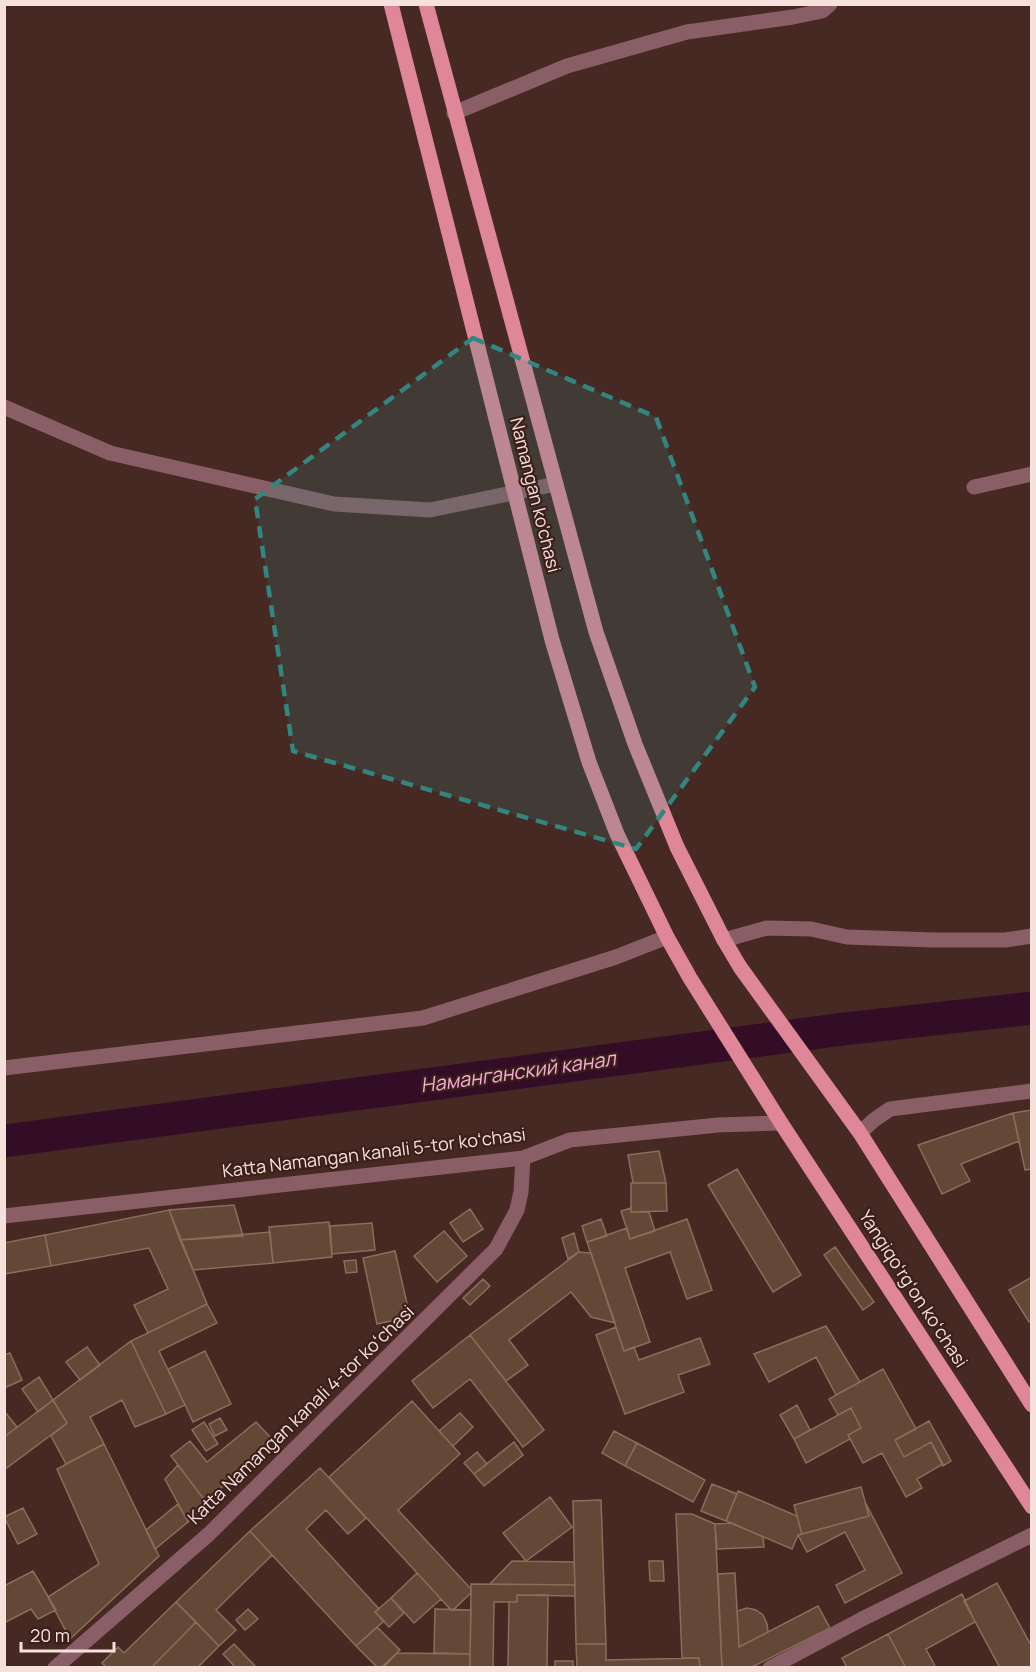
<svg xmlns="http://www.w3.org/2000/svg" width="1036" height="1672" font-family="Manrope,sans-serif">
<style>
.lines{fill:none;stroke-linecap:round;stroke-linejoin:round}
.canal{stroke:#330d26;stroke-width:33}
.building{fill:#644837;stroke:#8b6d5b;stroke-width:1.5}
.minor{stroke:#8a5e66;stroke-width:15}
.primary{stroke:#df8799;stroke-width:15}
.marked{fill:#32867f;fill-opacity:0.2;stroke:#32867f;stroke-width:4.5;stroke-dasharray:12 8;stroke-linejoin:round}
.labels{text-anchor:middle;stroke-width:4.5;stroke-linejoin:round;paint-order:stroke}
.street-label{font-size:18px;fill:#f6e1dd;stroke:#3c1f1a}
.water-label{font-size:20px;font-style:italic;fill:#f6aed8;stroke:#3c1f1a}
</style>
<rect width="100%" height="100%" fill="#472924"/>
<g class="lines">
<path class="canal" d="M4 1141 844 1029 1032 1008"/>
</g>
<path class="building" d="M1032 1110V1169L1025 1170 1013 1113Z
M1013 1113 1019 1141 961 1164 970 1181 942 1194 918 1145Z
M659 1151 666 1183H633L628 1155Z
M737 1169 801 1275 773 1292 708 1185Z
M631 1183H666L667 1211 631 1212Z
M234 1205 243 1236 180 1240 169 1210Z
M631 1208V1212H649L655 1231 630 1239 621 1211Z
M470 1209 483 1229 463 1242 450 1223Z
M169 1210 207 1304 148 1333 134 1305 168 1289 149 1248 51 1266 45 1235Z
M601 1219 607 1236 587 1242 582 1226Z
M687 1219 712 1290 687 1299 670 1252 625 1268 650 1342 624 1351 587 1242 627 1228 630 1239Z
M329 1222 332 1257 273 1263 269 1227Z
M372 1223 375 1250 332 1254 330 1226Z
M444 1231 467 1256 437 1282 414 1256Z
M270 1232 273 1263 193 1270 180 1240Z
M574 1233 579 1252 568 1259 562 1238Z
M45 1235 51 1266 4 1274V1243Z
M835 1247 874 1302 863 1310 824 1255Z
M395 1251 410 1317 377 1324 363 1258Z
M579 1252 591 1253 615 1323 591 1317 571 1292 509 1340 528 1365 506 1381 470 1335Z
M356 1260 357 1272 346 1273 344 1261Z
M1032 1277V1320L1029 1322 1009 1290Z
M483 1279 490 1286 470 1305 463 1298Z
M207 1304 217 1323 159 1351 185 1405 166 1414 131 1341Z
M826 1326 860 1382 836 1395 816 1357 769 1382 754 1354Z
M616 1327 624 1351 634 1347 639 1360 700 1338 710 1364 678 1375 684 1392 625 1414 596 1335Z
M470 1335 544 1430 523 1447 470 1379 433 1408 412 1381Z
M131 1341 166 1414 135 1427 122 1400 90 1417 104 1444 66 1464 51 1436 67 1423 53 1400Z
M87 1347 100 1365 80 1380 66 1362Z
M205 1351 231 1404 193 1422 168 1369Z
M10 1353 22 1380 4 1388V1355Z
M883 1369 916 1429 895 1440 904 1457 931 1442 943 1464 917 1479 922 1488 906 1497 882 1453 863 1463 848 1435 861 1428 851 1408 838 1415 829 1399Z
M39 1377 53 1400 38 1412 22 1389Z
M53 1400 67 1423 4 1470V1437Z
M412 1401 460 1454 398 1510 471 1589V1593L453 1610H451L441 1599 329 1477Z
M797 1405 810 1430 794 1439 780 1415Z
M851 1408 861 1428 848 1435 850 1439 806 1463 794 1439Z
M4 1411 17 1427 4 1437Z
M460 1413 473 1427 453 1446 439 1431Z
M220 1418 227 1430 215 1436 209 1424Z
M929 1421 951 1461 943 1466 931 1442 904 1457 895 1440Z
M204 1422 218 1444 206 1451 192 1430Z
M256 1422 273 1440 206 1502 171 1456 190 1441 207 1462Z
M614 1431 637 1443 625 1466 602 1453Z
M514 1442 523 1455 484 1486 474 1474Z
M637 1443 705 1480 693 1502 625 1466Z
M104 1444 159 1556 70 1639 48 1597 99 1564 57 1469Z
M477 1452 487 1464 474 1474 464 1463Z
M178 1465 206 1502 188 1522 165 1479Z
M320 1468 366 1518 348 1534 326 1510 306 1529 379 1609 375 1612 384 1621 356 1646 250 1531Z
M712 1484 737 1494 726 1521 701 1511Z
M861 1487 869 1516 802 1534 794 1505Z
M738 1491 797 1516 802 1534 798 1535 792 1549 726 1521Z
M550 1497 572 1527 526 1561 503 1533Z
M601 1500 606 1644H576L573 1501Z
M865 1502 902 1573 845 1603 836 1585 865 1570 845 1532 807 1552 798 1535 869 1516Z
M178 1504 188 1522 155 1549 146 1530Z
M23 1508 37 1534 18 1544 4 1517Z
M676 1514H692L715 1524 722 1668H700L699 1658H682Z
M732 1523 763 1537 764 1547 717 1549 715 1524Z
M250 1531 272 1555 216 1610 236 1630 219 1646 176 1602Z
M512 1561 574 1562 575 1585 490 1584Z
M649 1561H663L664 1581H650Z
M33 1571 56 1610 38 1619 31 1609 4 1623V1586Z
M417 1573 441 1599 414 1623 391 1598Z
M735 1573 739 1647 818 1606 830 1628 750 1668H722L718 1574Z
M997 1583 1032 1647V1668H1000L964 1601Z
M471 1584 575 1585V1596L517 1595V1602H494L493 1668H470Z
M962 1594 975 1622 926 1649 936 1668H906L888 1634Z
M517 1595H548L547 1668H508L509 1602H517Z
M391 1598 404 1613 389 1627 375 1612Z
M176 1602 196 1622 151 1668H107L102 1663 118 1647 124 1653Z
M747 1608 756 1610 763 1615 767 1624 768 1632 739 1647 737 1611Z
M248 1609 258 1619 245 1630 236 1620Z
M435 1609 471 1610 470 1654 434 1653Z
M196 1622 219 1646 197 1668H151Z
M377 1627 400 1650 381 1668H378L356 1646Z
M888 1634 906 1668H847L842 1658Z
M234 1644 255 1666 253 1668H236L223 1654Z
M576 1644H606V1660L699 1658 700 1668H577Z
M397 1653 470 1654V1668H383Z
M555 1661H573V1668H555Z"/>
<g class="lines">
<path class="minor" d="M454 113 567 66 687 32 793 17 822 11 830 4
M4 407 110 453 334 504 430 510 556 484
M974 487 1032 474
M724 940 767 928 811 929 847 937 933 940H1005L1032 936
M4 1068 423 1018 616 957 667 937
M860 1133 874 1120 890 1109 1032 1091
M4 1216 523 1158 570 1140 718 1125 781 1123
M55 1668 209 1534 496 1249 517 1210 521 1192 523 1158
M770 1668 862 1619 1032 1535"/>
<path class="primary" d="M391 4 552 640 589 762 617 834 667 937 690 978 781 1123 1032 1507
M426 4 596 632 635 744 677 847 724 940 740 967 860 1133 1032 1405"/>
</g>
<path class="marked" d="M473 338 656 417 755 687 636 849 293 751 255 499Z"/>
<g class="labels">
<g class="street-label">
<text transform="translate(535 495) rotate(76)" y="6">Namangan ko'chasi</text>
<text transform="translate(374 1153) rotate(-7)" y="6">Katta Namangan kanali 5-tor koʻchasi</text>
<text transform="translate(913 1289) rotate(57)" y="6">Yangiqoʻrgʻon koʻchasi</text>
<text transform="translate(301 1415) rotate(-44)" y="6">Katta Namangan kanali 4-tor koʻchasi</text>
</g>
<g class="water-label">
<text transform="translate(518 1072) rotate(-8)" y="7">Наманганский канал</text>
</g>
</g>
<rect width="1036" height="1672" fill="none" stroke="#f6e1dd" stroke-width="12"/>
<path d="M21 1642v9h93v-9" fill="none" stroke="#f6e1dd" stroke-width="3"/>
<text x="30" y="1642" font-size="18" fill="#f6e1dd" stroke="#3c1f1a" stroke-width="4.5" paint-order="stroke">20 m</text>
</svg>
